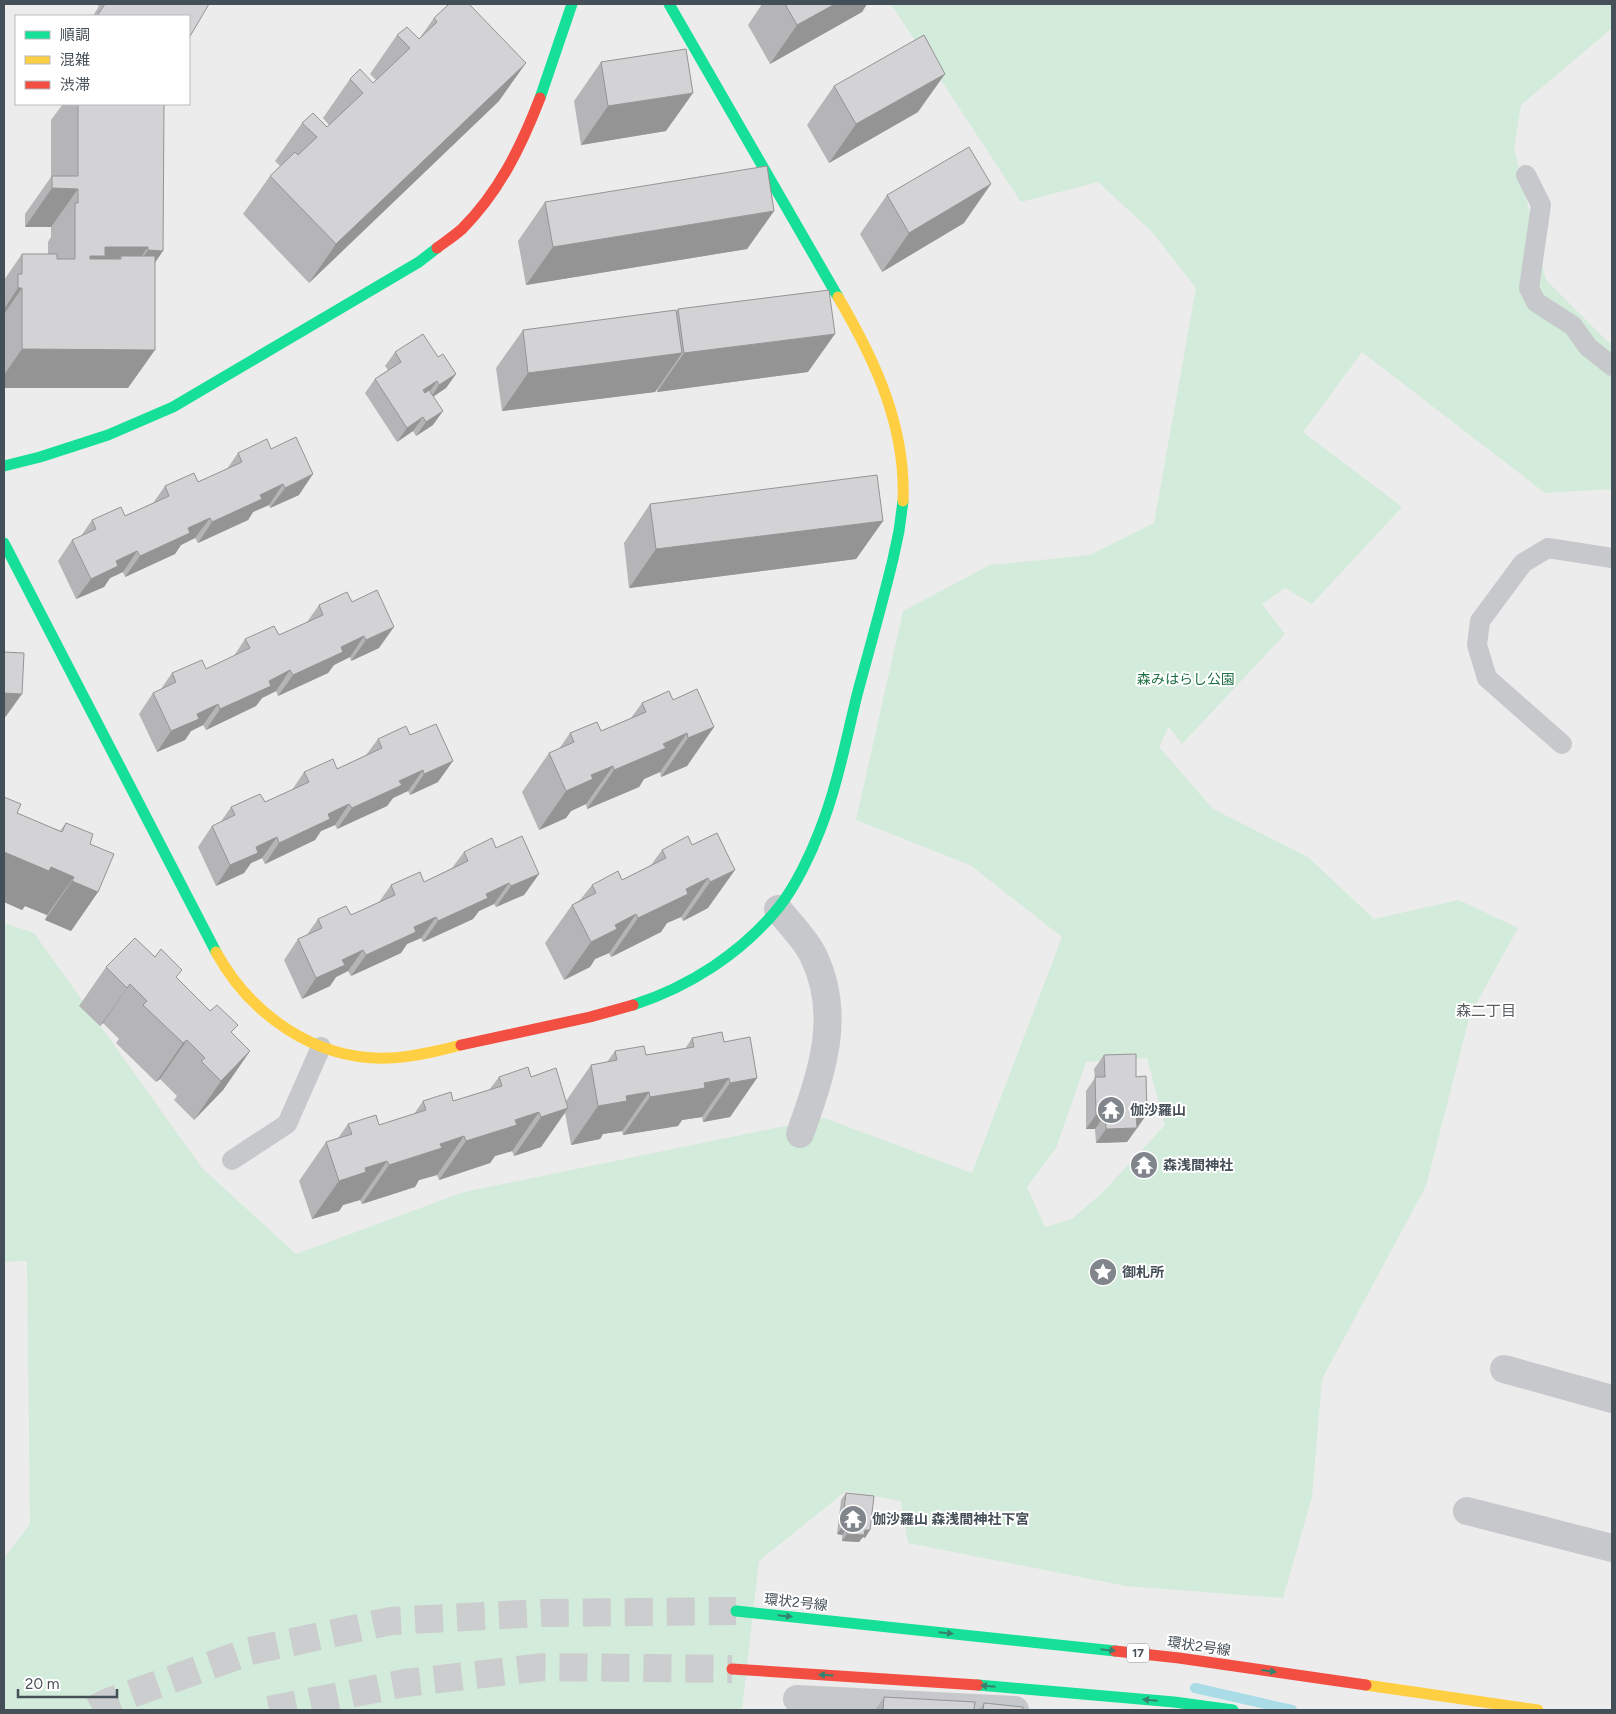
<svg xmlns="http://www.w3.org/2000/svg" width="1616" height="1714" font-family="Figtree,'Noto Sans JP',sans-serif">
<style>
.green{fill:#d2ebda;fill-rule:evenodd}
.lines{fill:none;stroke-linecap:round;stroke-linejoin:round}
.stream{stroke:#a9dce6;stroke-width:10}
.primary-tunnel{stroke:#cbcdce;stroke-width:28;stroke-dasharray:28 14;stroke-linecap:butt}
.lane{stroke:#c6c8cb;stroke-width:20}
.street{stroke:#c6c8cb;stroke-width:28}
.fast{stroke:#16e098;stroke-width:11}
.slow{stroke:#ffcf43;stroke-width:11}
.jam{stroke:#f24e42;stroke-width:11}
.wall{fill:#b5b5b7}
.shaded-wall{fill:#949495}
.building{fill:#d3d3d5;stroke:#949495}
.oneway{fill:#35826e}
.labels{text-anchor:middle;stroke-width:4;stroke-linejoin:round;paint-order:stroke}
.shield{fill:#fff;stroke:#7d8489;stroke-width:1}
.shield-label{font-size:12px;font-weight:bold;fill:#454f57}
.park-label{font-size:14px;fill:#1d7143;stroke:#fff}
.poi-label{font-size:14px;font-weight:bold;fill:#454f57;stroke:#fff;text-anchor:start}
.street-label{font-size:14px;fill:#454f57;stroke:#fff}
.neighbourhood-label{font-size:15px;fill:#595c5f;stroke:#fff}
</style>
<rect width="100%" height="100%" fill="#edecec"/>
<path class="green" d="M891 4H1612V28L1521 105 1514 148 1546 280 1608 342 1612 343V489L1545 493 1362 352 1303 432 1402 507 1312 604 1285 588 1262 604 1285 634 1182 744 1169 727 1159 747 1213 809 1308 857 1374 919 1459 900 1518 928 1470 1015 1426 1186 1322 1379 1312 1497 1283 1598 1126 1586 908 1543 901 1501 846 1491 759 1561 742 1710H4V1558L30 1524 27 1261 4 1262V923L34 933 202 1168 296 1254 464 1192 824 1118 972 1173 1062 937 970 865 856 820 903 611 990 565 1090 555 1154 523 1196 288 1152 232 1098 182 1021 202ZM1147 1058 1165 1125 1102 1193 1072 1219 1045 1227 1027 1187 1056 1148 1086 1062Z"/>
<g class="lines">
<path class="stream" d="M1195 1688 1292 1710"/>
<path class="primary-tunnel" d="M93 1710 106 1703 250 1651 391 1621 542 1613 736 1611
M269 1710 405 1683 543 1667 732 1669"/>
<path class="lane" d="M1526 175 1541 205 1529 288 1536 302 1573 326 1588 347 1612 366
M1562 744 1487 678 1477 645 1480 621 1523 563 1548 548 1612 558
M232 1160 287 1124 321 1047"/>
<path class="street" d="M778 909C788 922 807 941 813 955 843 1016 821 1074 800 1134
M1504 1369 1612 1399
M1467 1511 1612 1548
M797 1699 1015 1710"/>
<path class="fast" d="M669 4 838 297
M540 98 572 4
M4 466 40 457 108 435 173 407 419 262 437 248
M4 543 216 952
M633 1005C689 987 742 953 779 907 795 887 811 854 820 830 837 787 846 740 857 695 869 650 882 605 893 559L899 531 903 501
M736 1611 1115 1651
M978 1685 1174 1702 1233 1710"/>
<path class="slow" d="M838 297C875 360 906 426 903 501
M216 952C250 1014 315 1061 389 1058 414 1057 438 1051 461 1045
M1366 1685 1538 1710"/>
<path class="jam" d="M437 248C445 242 454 236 462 229 499 192 521 147 540 98
M461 1045 590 1017 633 1005
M1115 1651 1179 1658 1366 1685
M732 1669 978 1685"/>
</g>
<path class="wall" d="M95 4H209L189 16H93L99 6Z
M449 4 499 101 309 283 243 214 270 176 280 166 275 161 302 123 327 127 329 125 323 118 350 79 373 83 376 80 370 74 397 35 419 39 434 18Z
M762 4H867L862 12 770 64 748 25Z
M601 62 666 131 581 145 574 101Z
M834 86 918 112 829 163 807 125Z
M63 104H164L155 263 128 388H4V280L22 254H48V242L51 237V227H25V214L51 177V120Z
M887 195 964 223 882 272 860 234Z
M545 202 774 211 747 249 526 285 518 241Z
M678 309 808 372 657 392V389L655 392 502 411 496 368 523 330 676 312Z
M395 352 438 357 456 374 446 388 433 396V425L416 436 413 431 397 442 365 393 375 379 388 370 385 366Z
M271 449 299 495 270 508 269 505 253 512 248 520 198 543 195 538 181 545 175 554 125 577 123 572 110 578 104 587 76 599 58 561 72 540 81 536 92 520 125 516 153 503 165 486 198 482 227 469 238 453Z
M650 504 883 521 856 559 629 588 624 543Z
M352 602 379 648 351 661 350 657 334 665 328 673 278 696 276 691 262 698 256 706 206 730 203 725 191 731 185 740 157 752 139 714 153 693 161 689 172 673 206 669 234 656 245 639 279 635 307 622 319 605Z
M673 700 714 727 687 766 661 777 660 772 644 779 639 787 587 809 586 804 571 811 566 818 539 830 522 792 549 753 559 749 570 733 601 731 631 718 642 703Z
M410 735 438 782 410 795 408 791 393 798 387 806 337 829 335 825 321 831 315 840 265 864 262 858 251 863 244 873 216 886 198 847 212 826 220 823 231 807 265 802 292 790 304 772 337 769 366 755 378 739Z
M4 797 17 813 60 831 66 823 90 844 98 892 71 931 45 920 47 915 25 906 22 910 4 902Z
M717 833 708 908 683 921 681 917 667 923 661 932 611 957 609 953 595 959 590 967 564 980 545 943 572 905 580 900 592 885 622 880 651 865 662 850 692 845Z
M496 848 539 874 524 895 496 907 494 904 479 911 473 919 423 942 421 938 407 944 401 953 351 976 348 971 336 977 330 986 302 999 284 960 298 939 306 936 318 919 351 915 379 902 391 885 424 882 452 868 464 852Z
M106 967 177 978 250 1051 223 1090 194 1120 174 1100 177 1096 160 1079 156 1082 116 1043 119 1039 103 1023 100 1026 79 1006Z
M692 1038 724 1042 757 1078 730 1117 703 1122 702 1117 682 1120 678 1126 623 1135 622 1131 603 1134 600 1139 571 1145 565 1113 541 1147 514 1156 512 1151 495 1156 490 1163 439 1180 437 1175 419 1180 415 1187 362 1204 360 1200 343 1205 339 1211 312 1219 299 1181 326 1142 338 1138 348 1124 379 1125 414 1114 423 1101H453L489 1090 499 1077H531L566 1101 591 1065 607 1062 615 1051 646 1055 685 1049Z
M1104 1055 1136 1077 1147 1114 1127 1142 1096 1143 1095 1129H1086V1091L1095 1078 1094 1069Z
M846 1493 865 1538 863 1537 859 1542 842 1541V1535L837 1534 841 1500Z
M884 1697 974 1710H875Z
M984 1703 1023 1710H979Z"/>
<path class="shaded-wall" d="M835 4H867L862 12 770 64 797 25Z
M526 63 499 101 309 283 336 244Z
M945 74 918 112 829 163 856 124Z
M693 93 666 131 581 145 608 106Z
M991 184 964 223 882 272 909 233Z
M52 188 78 189 51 227H25Z
M774 211 747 249 526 285 553 247Z
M105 247H148L121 286V256L101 286 78 294 90 256Z
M148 250 163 251 136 290 121 289Z
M18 288H22L4 314V309Z
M835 334 808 372 657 392 684 353Z
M22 349 155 350 128 388H4V375Z
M682 353 655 392 502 411 528 373Z
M456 374 446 388 430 399 439 385Z
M437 381 427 395 423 390Z
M443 411 433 425 416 436 426 422Z
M423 417 413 431 397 442 407 428Z
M313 474 299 495 270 508 285 488Z
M283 484 269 505 253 512 248 520 198 543 212 522 260 495Z
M210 518 195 538 181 545 175 554 125 577 140 556 188 528Z
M883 521 856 559 629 588 656 549Z
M137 551 123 572 110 578 104 587 76 599 91 579 116 561Z
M394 627 379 648 351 661 366 640Z
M364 636 350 657 334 665 328 673 278 696 293 675 341 647Z
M290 670 276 691 262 698 256 706 206 730 220 709 269 681Z
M4 693 22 694 4 719Z
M218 704 203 725 191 731 185 740 157 752 171 731 197 714Z
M714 727 687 766 661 777 688 738Z
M687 733 660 772 644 779 639 787 587 809 614 770 663 744Z
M453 761 438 782 410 795 424 774Z
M613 766 586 804 571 811 566 818 539 830 566 791 591 775Z
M423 770 408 791 393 798 387 806 337 829 352 808 399 781Z
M349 804 335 825 321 831 315 840 265 864 279 843 328 814Z
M277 837 262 858 251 863 244 873 216 886 230 865 256 847Z
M4 852 51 867 74 877 47 915 25 906 22 910 4 902Z
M735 870 708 908 683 921 710 882Z
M539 874 524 895 496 907 511 886Z
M708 878 681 917 667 923 661 932 611 957 638 918 686 889Z
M72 881 98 892 71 931 45 920Z
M509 883 494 904 479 911 473 919 423 942 438 921 486 894Z
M636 914 609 953 595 959 590 967 564 980 591 942 615 925Z
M436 917 421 938 407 944 401 953 351 976 366 955 414 927Z
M363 950 348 971 336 977 330 986 302 999 316 978 342 960Z
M130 984 103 1023 100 1026 127 988Z
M187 1040 160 1079 156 1082 183 1043Z
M250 1051 223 1090 194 1120 221 1081Z
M729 1078 702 1117 682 1120 678 1126 623 1135 650 1097 704 1083Z
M757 1078 730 1117 703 1122 730 1083Z
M649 1092 622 1131 603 1134 600 1139 571 1145 598 1106 626 1096Z
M568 1108 541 1147 514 1156 541 1117Z
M539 1112 512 1151 495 1156 490 1163 439 1180 466 1141 515 1120Z
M1136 1114H1147L1137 1128Z
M1096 1115H1105L1095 1129H1086Z
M1137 1128 1127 1142 1096 1143 1106 1129Z
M464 1136 437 1175 419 1180 415 1187 362 1204 389 1165 440 1144Z
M387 1161 360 1200 343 1205 339 1211 312 1219 339 1181 365 1168Z
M842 1527 847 1528 842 1535 837 1534Z
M865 1530H870L865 1538 863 1537 859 1542 842 1541 847 1534Z"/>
<path class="building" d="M105 4H209L189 38V16H97Z
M449 4H469L526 63 336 244 270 176 295 152 298 155 317 137 302 123 313 113 327 127 363 93 350 79 360 69 373 83 410 48 397 35 407 27 419 39 437 22 434 18Z
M785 4H835L797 25Z
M924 35 945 74 856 124 834 86Z
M686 49 693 93 608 106 601 62Z
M78 104H164L163 251 148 250V247H105V256H90V259H121V256H155V350L22 349V288H18V274H22V254H57V259H75V203H78V189L52 188V176H78Z
M969 147 991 184 909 233 887 195Z
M767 166 774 211 553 247 545 202Z
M829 290 835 334 684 353 678 309Z
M676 310 682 353 528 373 523 330Z
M423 334 438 357 443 354 456 374 439 385 437 381 423 390 425 393 429 390 443 411 426 422 423 417 407 428 375 379 401 362 395 352Z
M296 437 313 474 285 488 283 484 260 495 262 499 212 522 210 518 188 528 190 533 140 556 137 551 116 561 118 566 91 579 72 540 96 529 92 520 121 507 125 516 169 496 165 486 194 473 198 482 242 462 238 453 267 439 271 449Z
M877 475 883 521 656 549 650 504Z
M377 590 394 627 366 640 364 636 341 647 343 652 293 675 290 670 269 681 271 686 220 709 218 704 197 714 199 719 171 731 153 693 176 682 172 673 202 660 206 669 250 648 245 639 274 626 279 635 323 615 319 605 347 592 352 602Z
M4 652 24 653 22 694 4 693Z
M697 689 714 727 688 738 687 733 663 744 666 748 614 770 613 766 591 775 593 779 566 791 549 753 574 742 570 733 597 722 601 731 646 712 642 703 669 691 673 700Z
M436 724 453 761 424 774 423 770 399 781 402 785 352 808 349 804 328 814 330 819 279 843 277 837 256 847 258 853 230 865 212 826 235 815 231 807 260 794 265 802 309 782 304 772 333 759 337 769 382 748 378 739 406 726 410 735Z
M4 797 21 804 17 813 62 832 66 823 93 834 90 844 114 854 98 892 72 881 74 877 51 867 49 871 4 852Z
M717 833 735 870 710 882 708 878 686 889 688 894 638 918 636 914 615 925 617 929 591 942 572 905 596 893 592 885 618 871 622 880 666 858 662 850 688 836 692 845Z
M522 836 539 874 511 886 509 883 486 894 488 898 438 921 436 917 414 927 416 932 366 955 363 950 342 960 345 965 316 978 298 939 322 928 318 919 346 906 351 915 395 895 391 885 420 872 424 882 468 861 464 852 492 838 496 848Z
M135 938 155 957 161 949 182 970 176 977 210 1011 217 1005 238 1025 231 1032 250 1051 221 1081 201 1061 205 1058 187 1040 183 1043 143 1005 147 1001 130 984 127 988 106 967Z
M722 1032 724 1042 750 1037 757 1078 730 1083 729 1078 704 1083 705 1088 650 1097 649 1092 626 1096 627 1101 598 1106 591 1065 617 1060 615 1051 644 1046 646 1055 694 1047 692 1038Z
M1136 1054V1077L1146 1076 1147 1114H1136L1137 1128 1106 1129 1105 1115H1096L1095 1077H1105L1104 1055Z
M528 1067 531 1077 556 1068 568 1108 541 1117 539 1112 515 1120 517 1125 466 1141 464 1136 440 1144 442 1148 389 1165 387 1161 365 1168 366 1172 339 1181 326 1142 352 1134 348 1124 376 1115 379 1125 426 1110 423 1101 451 1092 453 1101 502 1086 499 1077Z
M846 1493 874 1496 870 1530H865L864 1535 847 1534V1528L842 1527Z
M884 1697 975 1702 974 1710H883Z
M984 1703 1023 1707V1710H983Z"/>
<defs><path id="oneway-solid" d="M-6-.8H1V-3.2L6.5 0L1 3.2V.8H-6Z" transform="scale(1.25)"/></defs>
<g class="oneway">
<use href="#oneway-solid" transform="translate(785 1616) rotate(6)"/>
<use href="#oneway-solid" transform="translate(946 1633) rotate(6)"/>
<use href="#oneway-solid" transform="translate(1108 1650) rotate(6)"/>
<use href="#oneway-solid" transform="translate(1269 1671) rotate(8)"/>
<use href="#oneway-solid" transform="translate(826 1675) rotate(-176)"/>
<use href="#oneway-solid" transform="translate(988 1686) rotate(-175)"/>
<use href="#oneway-solid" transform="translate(1150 1700) rotate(-175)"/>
</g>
<defs>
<symbol id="temple-disc" viewBox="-11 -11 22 22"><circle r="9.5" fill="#80868b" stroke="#fff"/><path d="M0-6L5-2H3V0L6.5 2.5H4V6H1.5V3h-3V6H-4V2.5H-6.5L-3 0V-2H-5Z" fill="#fff"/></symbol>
<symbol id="sight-disc" viewBox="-11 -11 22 22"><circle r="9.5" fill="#80868b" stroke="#fff"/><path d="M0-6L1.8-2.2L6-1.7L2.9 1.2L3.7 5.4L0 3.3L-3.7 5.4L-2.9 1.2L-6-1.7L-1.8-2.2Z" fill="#fff"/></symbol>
</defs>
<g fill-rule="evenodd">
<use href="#temple-disc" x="1095" y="1094" width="32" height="32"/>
<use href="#temple-disc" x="1128" y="1149" width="32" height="32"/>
<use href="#sight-disc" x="1087" y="1256" width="32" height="32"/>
<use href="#temple-disc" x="837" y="1503" width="32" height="32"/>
</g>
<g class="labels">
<rect class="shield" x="1127" y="1643.5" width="22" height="19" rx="4"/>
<g class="shield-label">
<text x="1138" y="1657">17</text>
</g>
<g class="park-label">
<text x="1186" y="684">森みはらし公園</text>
</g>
<g class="poi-label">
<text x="1130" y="1115">伽沙羅山</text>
<text x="1163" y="1170">森浅間神社</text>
<text x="1122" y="1277">御札所</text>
<text x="872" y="1524">伽沙羅山 森浅間神社下宮</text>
</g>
<g class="street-label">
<text transform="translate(796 1602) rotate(6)" y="5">環状2号線</text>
<text transform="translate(1199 1646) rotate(8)" y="5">環状2号線</text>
</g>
<g class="neighbourhood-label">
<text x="1486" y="1016">森二丁目</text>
</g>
</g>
<rect width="1616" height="1714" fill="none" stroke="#454f57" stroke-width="10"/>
<rect x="15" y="15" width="175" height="90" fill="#ffffff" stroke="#b5b9bc"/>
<rect x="25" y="31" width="25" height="8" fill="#16e098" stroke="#b5b9bc"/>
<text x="60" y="40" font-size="15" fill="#454f57">順調</text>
<rect x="25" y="56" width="25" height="8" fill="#ffcf43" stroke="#b5b9bc"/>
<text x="60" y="65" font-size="15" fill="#454f57">混雑</text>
<rect x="25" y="81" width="25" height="8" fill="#f24e42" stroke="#b5b9bc"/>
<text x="60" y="90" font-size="15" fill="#454f57">渋滞</text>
<path d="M18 1689v8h99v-8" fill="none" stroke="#454f57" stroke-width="2.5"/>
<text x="25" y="1689" font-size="15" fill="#454f57" stroke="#ffffff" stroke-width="4" paint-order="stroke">20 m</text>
</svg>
